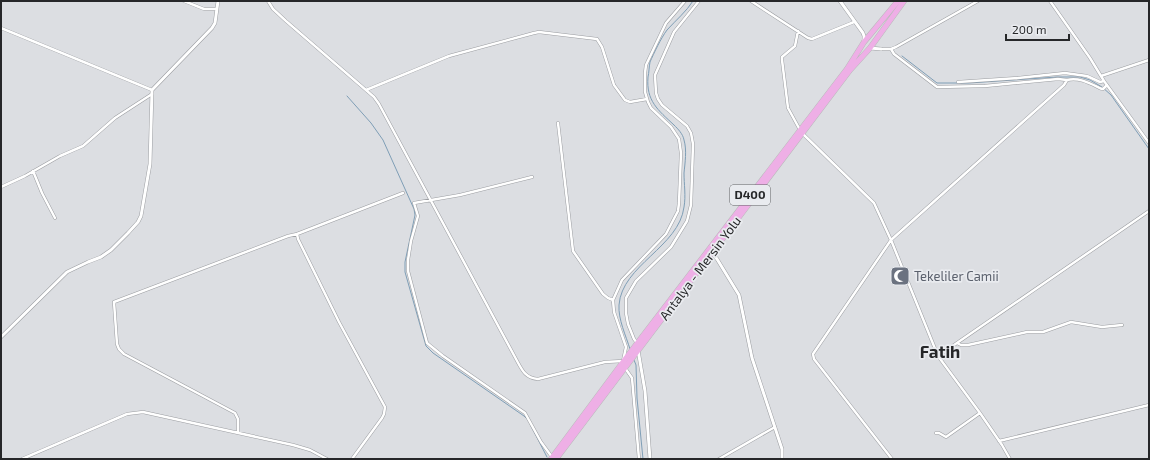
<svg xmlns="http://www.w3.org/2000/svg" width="1150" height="460" font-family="'Exo 2',sans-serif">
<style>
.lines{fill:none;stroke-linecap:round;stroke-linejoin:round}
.stream{stroke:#7f9eb6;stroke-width:1}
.minor-casing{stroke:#9b9da1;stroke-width:3.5}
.tertiary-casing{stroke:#9b9da1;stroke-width:4}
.trunk-casing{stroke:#bababb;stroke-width:6}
.minor{stroke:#fff;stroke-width:2.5}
.tertiary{stroke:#fff;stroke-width:3}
.trunk{stroke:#eeafe6;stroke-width:5}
.labels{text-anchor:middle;stroke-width:3.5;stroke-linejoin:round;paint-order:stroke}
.shield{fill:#e9ebef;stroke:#606264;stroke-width:1}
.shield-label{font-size:12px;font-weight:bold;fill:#262729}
.street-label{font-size:13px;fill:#262729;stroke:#e9ebef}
.worship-label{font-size:13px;fill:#5b616d;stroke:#e9ebef;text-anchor:start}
.district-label{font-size:17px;font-weight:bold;fill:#262729;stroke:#e9ebef}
</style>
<rect width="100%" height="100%" fill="#dcdee2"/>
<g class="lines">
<path class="stream" d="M902 56 937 83H969L1057 77H1080L1090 80 1102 87 1111 95 1149 149
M347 96 371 123 383 140 414 209 415 215 405 262V272L426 346 433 353 524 416 529 421
M630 349C626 336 618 319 619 305 622 265 679 247 684 207 686 196 684 184 684 173 685 163 687 150 684 140 683 134 678 129 674 125 658 110 646 101 648 77 649 73 649 67 650 62 654 53 661 38 667 30 676 20 686 12 693 1
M634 360 636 365 637 398 643 459
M531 426 547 457"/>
<defs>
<path id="minor" d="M184 1 204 9H216
M268 1 273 9 286 21 374 97 379 104 516 359C522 370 525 378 538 379L605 362 623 361 626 347 614 312 613 300 622 280 666 234 678 211 679 203 681 153 679 139 671 127 651 108 648 102 645 92V73L646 65 666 23 685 1
M751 1 808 38 812 39 854 22
M1050 1 1090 58 1104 81 1149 143
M1 28 152 90
M798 31 795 46 782 57V60L788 108 800 130
M881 49H891L896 47 978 1
M891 49 894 54 937 87 985 86 1058 79 1067 80
M1101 76 1149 60
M958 82 1018 78 1065 73 1087 76 1100 82 1104 81
M366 90 449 56 534 33 539 32 597 39 602 47 614 85 625 100 630 102 647 99
M558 123 573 251 603 294 608 298 613 300
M803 134 874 203 891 240 938 356 980 413 1002 445 1010 459
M33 171 42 193 55 218
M532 177 460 195 414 203 418 216 411 241 408 260V271L427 343 443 356 525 413 541 442 552 457
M1 187 25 176 60 156 83 146 115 118 152 94
M297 234 298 239 339 322 385 407 384 414 382 418 352 459
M637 343 634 339 628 324 626 313V298L636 281 671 247 687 221 691 205 693 144 691 133 687 126 662 105 658 99 656 93 655 75 674 32 699 1
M957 343 961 345H968L1027 332H1043L1071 322 1102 327 1122 325
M938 356 1149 211
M625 368 632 378 639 459
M238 432V419L235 413 124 354 119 349 117 344 114 302 288 236 297 234 403 193
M936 433H939L946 437 980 413
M999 441 1149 405
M22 459 127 414 143 412 293 445 310 450 327 459
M719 459 775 427
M892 459 814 359 813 354 891 240 1064 85 1067 80C1080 77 1091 84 1102 89H1103L1107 85"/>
<path id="tertiary" d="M840 1 863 33 864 36V42
M870 48 881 49
M712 253 717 259 739 295 752 358 782 449V459
M1 337 67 272 88 262 101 257 111 250 128 233 138 222 141 216 150 164 152 90 212 28 215 23 218 1
M638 350 645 391 650 459"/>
<path id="trunk" d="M551 459 626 358 847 69 864 42 898 1
M556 459 850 70 870 48 904 1"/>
</defs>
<use href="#minor" class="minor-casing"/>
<use href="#tertiary" class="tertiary-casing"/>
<use href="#trunk" class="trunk-casing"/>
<use href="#minor" class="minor"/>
<use href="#tertiary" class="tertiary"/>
<use href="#trunk" class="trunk"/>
</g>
<defs>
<symbol id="mosque-square" viewBox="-11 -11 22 22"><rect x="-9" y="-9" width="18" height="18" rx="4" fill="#6b7280" stroke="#e9ebef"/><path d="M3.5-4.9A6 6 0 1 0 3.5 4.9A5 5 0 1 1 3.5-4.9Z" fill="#fff"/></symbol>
</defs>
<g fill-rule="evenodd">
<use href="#mosque-square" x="889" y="265" width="22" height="22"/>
</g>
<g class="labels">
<rect class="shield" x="730" y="185" width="40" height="20" rx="3"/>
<g class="shield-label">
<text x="750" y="199">D400</text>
</g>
<g class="street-label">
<text transform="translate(700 268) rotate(-53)" y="5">Antalya - Mersin Yolu</text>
</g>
<g class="worship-label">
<text x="914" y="281">Tekeliler Camii</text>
</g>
<g class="district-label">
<text x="940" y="358">Fatih</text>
</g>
</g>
<rect width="1150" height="460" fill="none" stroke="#262729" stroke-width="4"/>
<path d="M1006 34v6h63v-6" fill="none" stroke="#262729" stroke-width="2"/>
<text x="1012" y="34" font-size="12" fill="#262729" stroke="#e9ebef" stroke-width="3" paint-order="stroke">200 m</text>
</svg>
